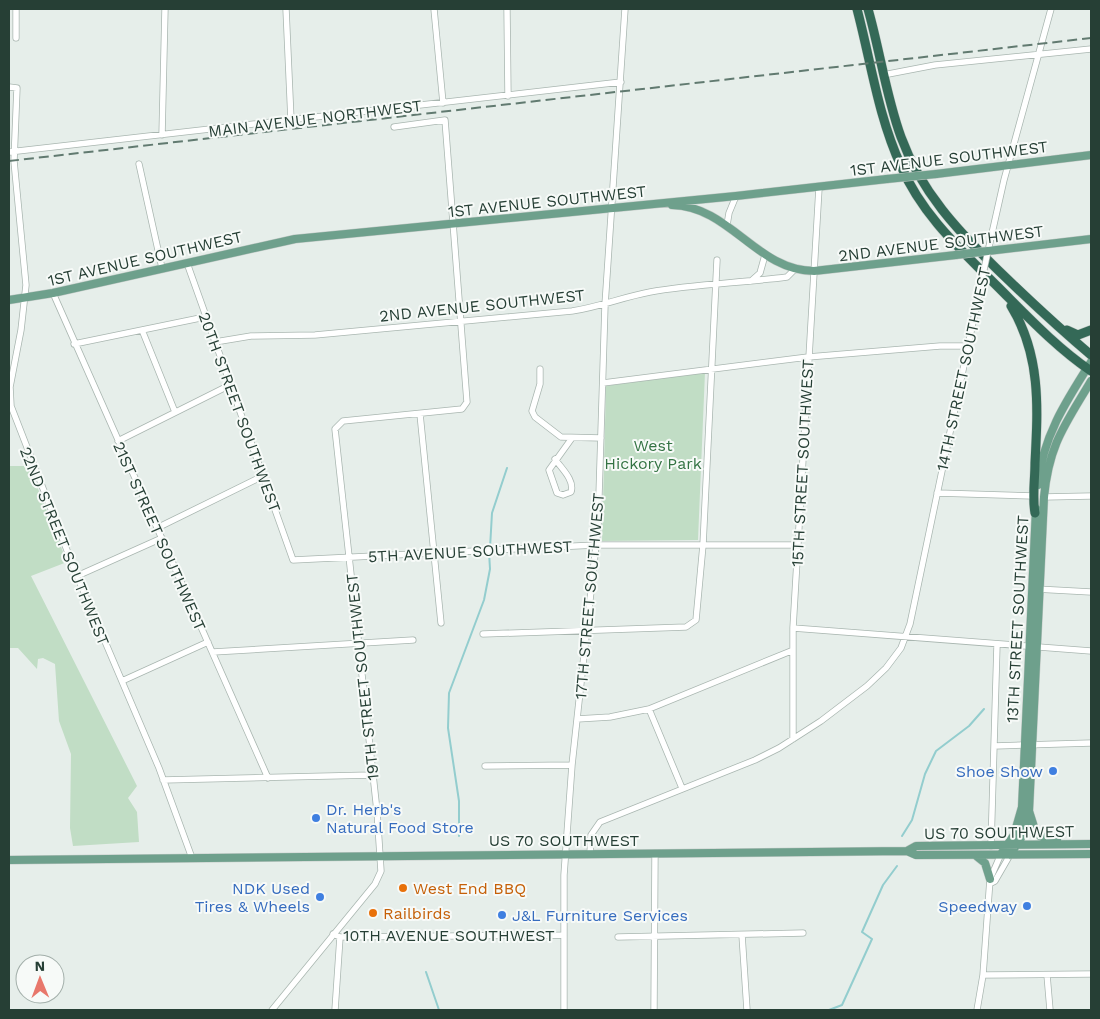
<svg xmlns="http://www.w3.org/2000/svg" width="1100" height="1019" font-family="'Work Sans',sans-serif">
<style>
.green{fill:#c1ddc5}
.lines{fill:none;stroke-linecap:round;stroke-linejoin:round}
.stream{stroke:#93cdce;stroke-width:2}
.minor-casing{stroke:#a9b6b0;stroke-width:7}
.major-casing{stroke:#c2c9c6;stroke-width:9}
.highway-casing{stroke:#c2c9c6;stroke-width:10}
.minor{stroke:#fff;stroke-width:5.5}
.major{stroke:#6ea08c;stroke-width:8}
.highway{stroke:#346957;stroke-width:9}
.rail{stroke:#617a70;stroke-width:2;stroke-dasharray:10 5;stroke-linecap:butt}
.minor-bridge-casing{stroke:#a9b6b0;stroke-width:7;stroke-linecap:butt}
.major-bridge-casing{stroke:#c2c9c6;stroke-width:9;stroke-linecap:butt}
.minor-bridge{stroke:#fff;stroke-width:5.5}
.major-bridge{stroke:#6ea08c;stroke-width:8}
.shop-dot{fill:#3f7fe0;stroke:#f7faf8;stroke-width:2}
.food-dot{fill:#e8710a;stroke:#f7faf8;stroke-width:2}
.labels{text-anchor:middle;stroke-width:4;stroke-linejoin:round;paint-order:stroke}
.street-label{font-size:16px;fill:#263f35;stroke:#f7faf8}
.park-label{font-size:16px;fill:#337343;stroke:#f7faf8}
.shop-label{font-size:16px;fill:#366cbe;stroke:#f7faf8;text-anchor:end}
.food-label{font-size:16px;fill:#c56008;stroke:#f7faf8;text-anchor:start}
</style>
<rect width="100%" height="100%" fill="#e6eeea"/>
<path class="green" d="M705 372 698 540 602 541 606 386Z
M9 466H29L67 562 31 576 137 786 128 798 137 812 139 842 73 846 70 828 71 754 59 721 55 664 43 658 38 659 37 669 18 648H9Z"/>
<g class="lines">
<path class="stream" d="M490 548 492 513 507 468
M459 836V801L448 728 449 693 484 600 490 569 489 552
M902 836 912 820 925 774 936 751 969 726 984 709
M426 972 439 1010
M805 1010H829L842 1005 872 939 862 932 883 885 897 866"/>
<defs>
<path id="minor" d="M286 9 291 120
M434 9 443 103
M507 9 508 96
M16 38V9
M883 75 935 65 1091 49
M9 87 17 88 14 161 26 285 21 330 10 387 11 406 77 576 159 768 192 858
M162 135 165 9
M9 152 621 82
M139 164 162 268
M727 225 729 213 736 196
M988 251 1004 180 1051 9
M187 263 293 560 596 545H797
M751 281 760 273 765 255
M53 293 268 778
M142 330 175 412
M215 342 251 336 315 335 572 311C599 307 623 297 650 292 695 284 742 283 787 277L794 270
M74 344 205 317
M540 369V384L532 411 535 417 561 437 601 438
M603 383 808 357 940 346H968
M420 414 441 623
M118 441 230 385
M555 459C561 468 575 480 571 492L563 495 557 493 549 470 572 438
M937 493 1034 496
M1044 497 1091 496
M157 528 263 476
M77 576 162 538
M1036 589 1091 592
M793 628 1091 651
M483 634 686 627 696 620 703 545 717 260
M213 652 413 640
M122 681 208 642
M649 709 682 788
M577 719 610 717 649 709 791 651
M793 739V628L819 188
M994 746 1091 743
M485 766 572 765
M163 780 372 775
M991 846 997 645
M590 854 591 835 600 822 755 760 779 748 821 721 867 686 886 668 901 648 910 624 982 279
M991 883 995 881 1010 855
M333 934 340 937 564 935
M742 935 747 1010
M618 937 803 933
M983 975 1091 974
M1047 975 1050 1010
M272 1010 375 884 381 871 377 811 335 429 343 421 462 409 467 402 445 120 394 127
M335 1010 340 937
M564 1010V875L572 765 598 527 605 305 625 9
M654 1010 655 853
M977 1010 983 975 990 879 1001 854"/>
<path id="major" d="M936 174 1091 155
M672 205C730 206 757 271 814 271L956 255
M988 251 1091 239
M9 300 53 293 295 239 736 196 887 179
M1038 485C1042 438 1066 401 1091 362
M1029 811 1034 827 1040 836 1057 840
M907 851 916 846 1091 844
M1001 854 1014 835 1022 807 1036 509
M975 855 985 863 990 879
M1010 855 1021 838 1029 811 1044 497C1049 444 1065 425 1091 381
M9 860 907 851 916 855 1091 854"/>
<path id="highway" d="M857 9C871 62 878 116 901 166 922 215 961 250 998 287 1027 316 1057 348 1091 371
M868 9C880 51 886 96 901 137 921 192 958 231 999 271 1029 300 1059 328 1091 355
M1011 306C1041 355 1038 407 1035 463 1035 480 1032 497 1035 513
M1067 330 1078 335 1091 330"/>
</defs>
<use href="#minor" class="minor-casing"/>
<use href="#major" class="major-casing"/>
<use href="#highway" class="highway-casing"/>
<use href="#minor" class="minor"/>
<use href="#major" class="major"/>
<use href="#highway" class="highway"/>
<path class="rail" d="M9 161 1091 38"/>
<defs>
<path id="minor-bridge" d="M982 279 988 251"/>
<path id="major-bridge" d="M887 179 936 174
M956 255 988 251"/>
</defs>
<use href="#minor-bridge" class="minor-bridge-casing"/>
<use href="#major-bridge" class="major-bridge-casing"/>
<use href="#minor-bridge" class="minor-bridge"/>
<use href="#major-bridge" class="major-bridge"/>
</g>
<g class="shop-dot">
<circle cx="1053" cy="771" r="5"/>
<circle cx="316" cy="818" r="5"/>
<circle cx="320" cy="897" r="5"/>
<circle cx="1027" cy="906" r="5"/>
<circle cx="502" cy="915" r="5"/>
</g>
<g class="food-dot">
<circle cx="403" cy="888" r="5"/>
<circle cx="373" cy="913" r="5"/>
</g>
<g class="labels">
<g class="street-label">
<text transform="translate(315 118) rotate(-7)" y="6">MAIN AVENUE NORTHWEST</text>
<text transform="translate(949 158) rotate(-7)" y="6">1ST AVENUE SOUTHWEST</text>
<text transform="translate(547 201) rotate(-6)" y="6">1ST AVENUE SOUTHWEST</text>
<text transform="translate(941 243) rotate(-7)" y="6">2ND AVENUE SOUTHWEST</text>
<text transform="translate(145 258) rotate(-13)" y="6">1ST AVENUE SOUTHWEST</text>
<text transform="translate(482 305) rotate(-6)" y="6">2ND AVENUE SOUTHWEST</text>
<text transform="translate(963 369) rotate(-78)" y="6">14TH STREET SOUTHWEST</text>
<text transform="translate(240 412) rotate(70)" y="6">20TH STREET SOUTHWEST</text>
<text transform="translate(802 463) rotate(-87)" y="6">15TH STREET SOUTHWEST</text>
<text transform="translate(160 536) rotate(66)" y="6">21ST STREET SOUTHWEST</text>
<text transform="translate(65 546) rotate(68)" y="6">22ND STREET SOUTHWEST</text>
<text transform="translate(470 551) rotate(-3)" y="6">5TH AVENUE SOUTHWEST</text>
<text transform="translate(589 596) rotate(-85)" y="6">17TH STREET SOUTHWEST</text>
<text transform="translate(1017 619) rotate(-87)" y="6">13TH STREET SOUTHWEST</text>
<text transform="translate(362 677) rotate(-96)" y="6">19TH STREET SOUTHWEST</text>
<text transform="translate(999 832) rotate(-1)" y="6">US 70 SOUTHWEST</text>
<text x="564" y="846">US 70 SOUTHWEST</text>
<text x="449" y="941">10TH AVENUE SOUTHWEST</text>
</g>
<g class="park-label">
<text x="653" y="451">West<tspan x="653" dy="18">Hickory Park</tspan></text>
</g>
<g class="shop-label">
<text x="1043" y="777">Shoe Show</text>
<text x="326" y="815" text-anchor="start">Dr. Herb's<tspan x="326" dy="18">Natural Food Store</tspan></text>
<text x="310" y="894">NDK Used<tspan x="310" dy="18">Tires &amp; Wheels</tspan></text>
<text x="1017" y="912">Speedway</text>
<text x="512" y="921" text-anchor="start">J&amp;L Furniture Services</text>
</g>
<g class="food-label">
<text x="413" y="894">West End BBQ</text>
<text x="383" y="919">Railbirds</text>
</g>
</g>
<rect width="1100" height="1019" fill="none" stroke="#263f35" stroke-width="20"/>
<g transform="translate(40 979) rotate(359)"><circle r="24" fill="#f7faf8" stroke="#a3afaa"/>
<path d="M0-4L9 19L0 12L-9 19Z" fill="#e8776b"/>
<text y="-8" font-size="14" font-weight="bold" text-anchor="middle" fill="#263f35">N</text>
</g>
</svg>
